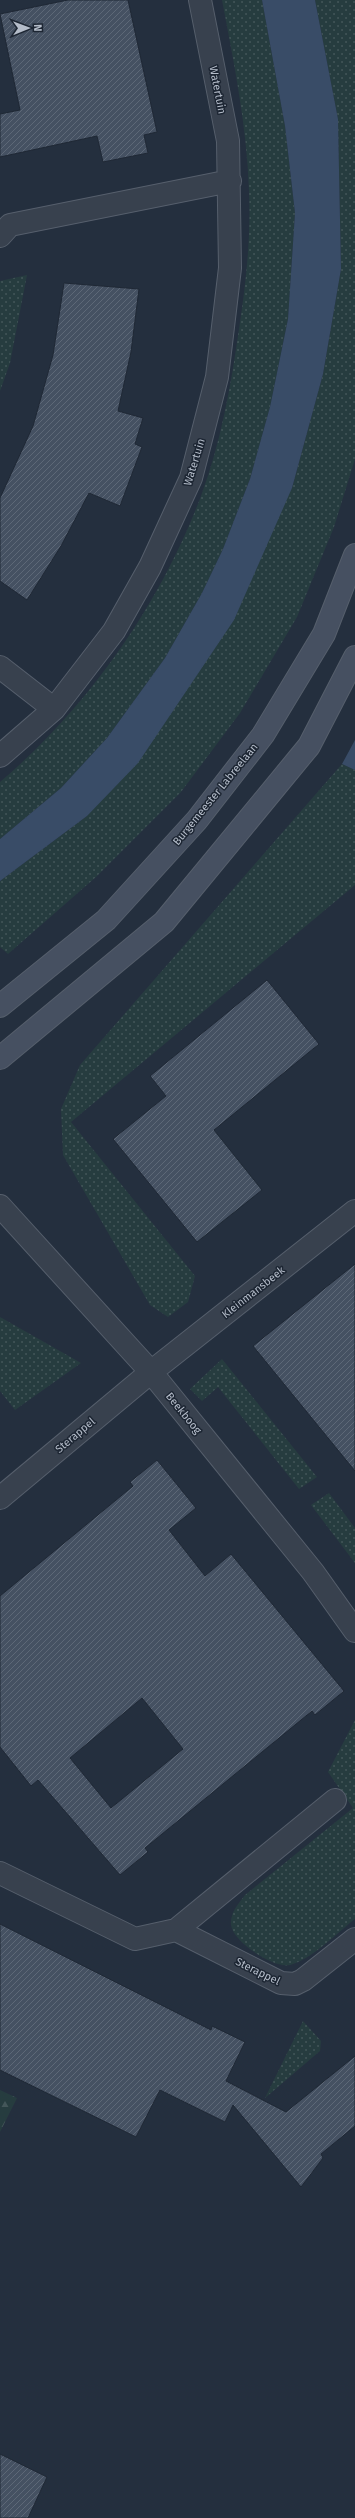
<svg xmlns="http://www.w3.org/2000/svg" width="355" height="2518" font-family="'Fira Sans',sans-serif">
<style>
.green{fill:url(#green-dots)}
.forest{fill:url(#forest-firs)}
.water{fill:#394c67}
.building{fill:url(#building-hatch);stroke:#1f2835;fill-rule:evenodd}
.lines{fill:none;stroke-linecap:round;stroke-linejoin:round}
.street-casing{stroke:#565f6c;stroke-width:24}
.secondary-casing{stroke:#565f6c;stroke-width:24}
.street{stroke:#38414e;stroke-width:22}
.secondary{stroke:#465061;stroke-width:22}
.labels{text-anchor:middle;stroke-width:3;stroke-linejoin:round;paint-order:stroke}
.street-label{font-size:11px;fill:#b4bcc9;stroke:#1d2633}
</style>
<defs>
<pattern id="green-dots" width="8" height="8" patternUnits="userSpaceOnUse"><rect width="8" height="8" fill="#263c3f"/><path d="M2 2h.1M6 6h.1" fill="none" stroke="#435659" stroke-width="1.8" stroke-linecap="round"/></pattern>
<pattern id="forest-firs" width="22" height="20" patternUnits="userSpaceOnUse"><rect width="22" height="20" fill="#263c3f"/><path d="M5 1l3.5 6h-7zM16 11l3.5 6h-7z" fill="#435659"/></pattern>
<pattern id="building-hatch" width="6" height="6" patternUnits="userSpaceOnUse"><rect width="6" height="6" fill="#455162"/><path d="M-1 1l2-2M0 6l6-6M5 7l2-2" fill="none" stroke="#5d6877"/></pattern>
</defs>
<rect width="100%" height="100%" fill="#242f3e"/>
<path class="green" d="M222 0H262L285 126 295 213 288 319 270 407 250 479 223 549 202 593 165 658 107 738 61 788 0 839V782C88 707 160 605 201 496 221 442 231 385 239 329 246 283 251 238 249 191 247 127 234 63 222 0Z
M315 0H355V459L334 527 297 617 240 713 181 792 96 877 8 954 0 947V881L87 816 292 488 323 374 341 269 338 119Z
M27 275 10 363 0 391V281Z
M342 764 355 770V885L71 1122 195 1276 188 1302 168 1317 150 1305 63 1155 61 1109 80 1065Z
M0 1317 81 1363 15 1410 0 1391Z
M222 1359 317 1477 299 1489 218 1387 202 1401 190 1389Z
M329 1493 355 1528V1563L311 1505Z
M355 1720V1919C338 1932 311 1960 290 1965 274 1969 233 1942 231 1925 230 1913 238 1904 245 1895L353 1808 328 1772Z
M303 2021 321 2041 320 2051 265 2098Z"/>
<path class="forest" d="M0 2090 17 2098 0 2132Z"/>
<path class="water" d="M262 0H315L338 119 341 269 323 374 292 488 234 620 138 763 87 816 0 881V839L61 788 107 738 165 658 202 593 223 549 250 479 270 407 288 319 295 213 285 126Z
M355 740V770L342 764Z"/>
<path class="building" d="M68 0H128L157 132 144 135 148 153 103 162 97 136 0 157V114L20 110 0 14Z
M64 283 139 289 131 352 118 411 143 418 135 444 142 447 120 506 89 493 61 546 27 600 0 581V498L33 426 53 355Z
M267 980 319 1044 214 1130 262 1190 197 1242 113 1139 166 1096 150 1076Z
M355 1264V1471L253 1346Z
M157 1460 196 1508 169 1530 205 1576 231 1554 344 1691 315 1715 312 1711 145 1848 148 1852 120 1875 38 1780 31 1786 0 1747V1596L133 1486 130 1482ZM142 1698 183 1749 111 1808 70 1758Z
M0 1924 211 2030 212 2026 245 2042 226 2081 286 2112 355 2056V2126L321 2154 323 2158 301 2187 233 2105 225 2122 160 2090 136 2137 0 2070Z
M0 2454 47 2477 28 2518H0Z"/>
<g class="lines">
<defs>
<path id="street" d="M0 236 10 225 230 181
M0 667 54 709
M0 756 54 709 114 631 150 567 191 478 217 377 230 268 228 141 200 0
M0 1206 151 1372 313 1572 355 1631
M0 1498 151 1372 355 1211
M0 1873 135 1939 176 1930 335 1800
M176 1930 281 1983 295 1984 303 1980 355 1939"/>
<path id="secondary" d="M0 1006 106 920 197 820 263 735 324 634 355 555
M0 1058 164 922 309 746 355 657"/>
</defs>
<use href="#street" class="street-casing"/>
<use href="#secondary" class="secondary-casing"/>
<use href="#street" class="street"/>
<use href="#secondary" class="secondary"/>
</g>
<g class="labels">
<g class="street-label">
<text transform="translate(218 90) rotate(79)" y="4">Watertuin</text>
<text transform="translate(194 462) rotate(-73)" y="4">Watertuin</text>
<text transform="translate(215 794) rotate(-51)" y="4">Burgemeester Labreelaan</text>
<text transform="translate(253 1292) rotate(-38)" y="4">Kleinmansbeek</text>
<text transform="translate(184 1413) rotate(51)" y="4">Beekboog</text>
<text transform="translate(75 1435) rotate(-40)" y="4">Sterappel</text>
<text transform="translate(258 1971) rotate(26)" y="4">Sterappel</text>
</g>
</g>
<g transform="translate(28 28) rotate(89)" stroke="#1d2633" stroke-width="3" paint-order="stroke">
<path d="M0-3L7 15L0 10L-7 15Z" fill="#b4bcc9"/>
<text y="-6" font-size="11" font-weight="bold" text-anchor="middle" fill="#b4bcc9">N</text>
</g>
</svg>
